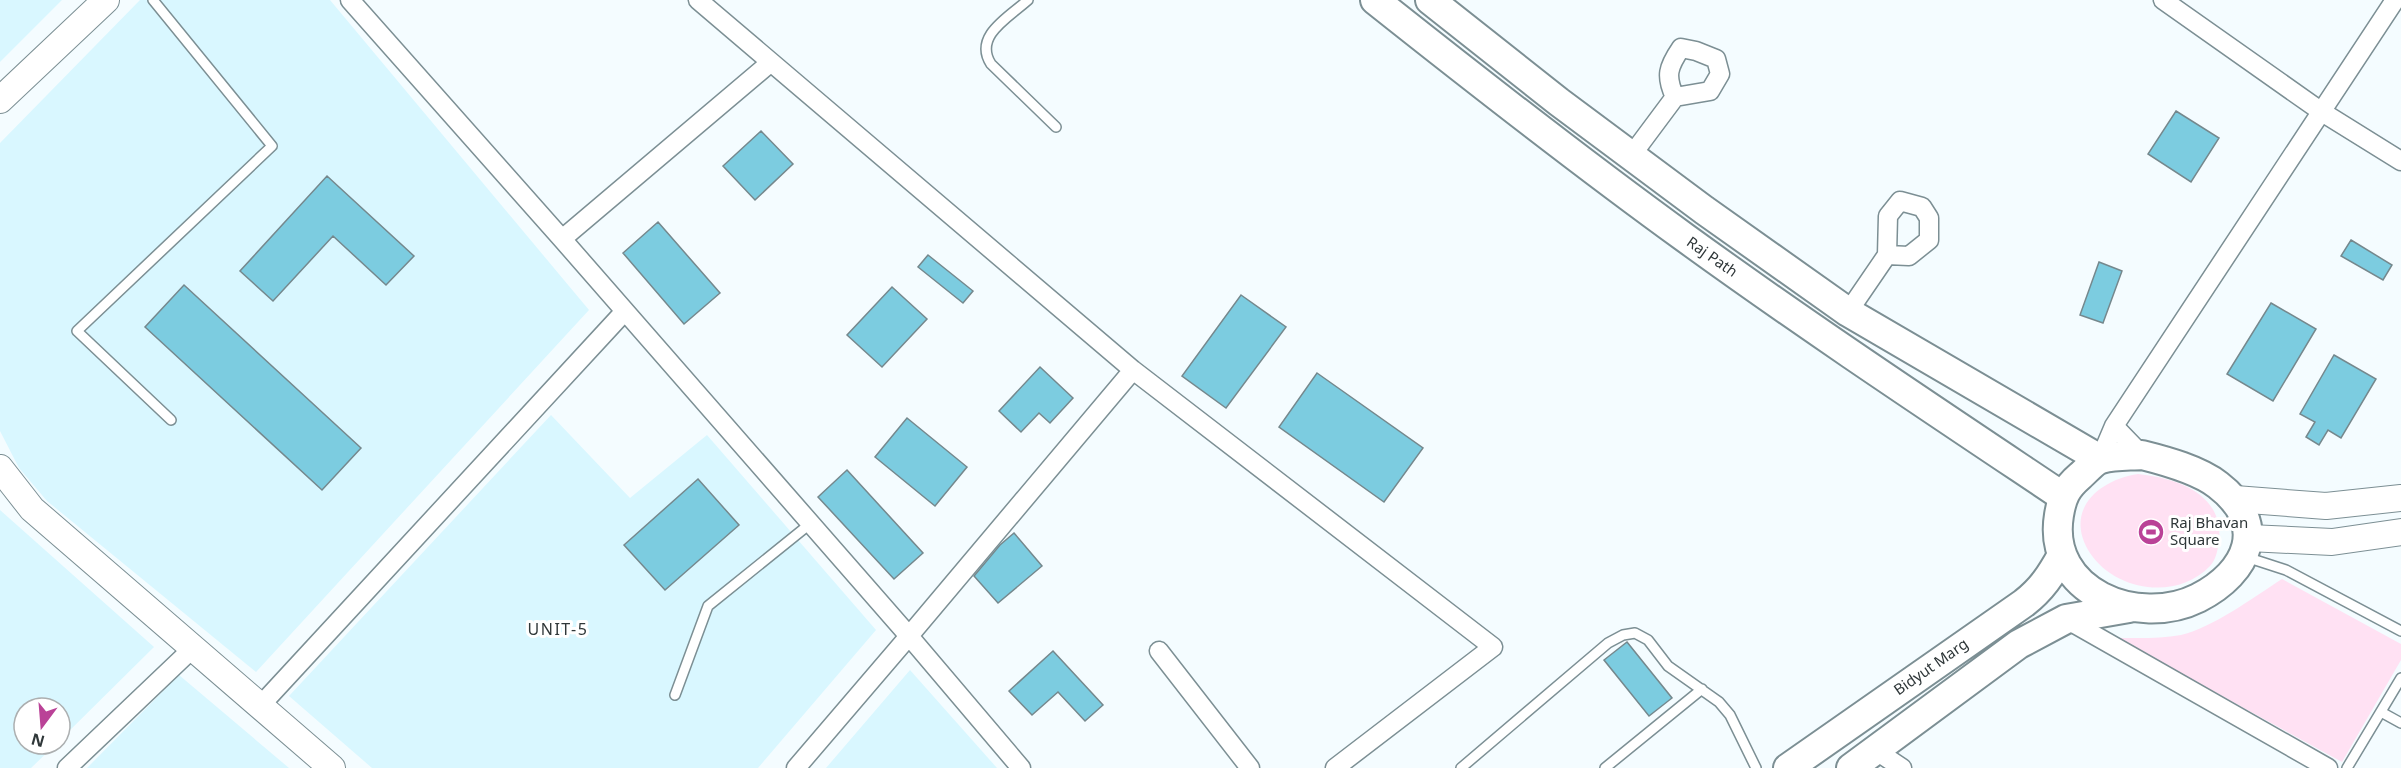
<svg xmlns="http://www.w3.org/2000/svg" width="2401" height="768" font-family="'Noto Sans',sans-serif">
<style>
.built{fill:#d9f7ff}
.green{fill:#ffe1f3}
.building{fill:#7ccce0;stroke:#75888d;stroke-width:1.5}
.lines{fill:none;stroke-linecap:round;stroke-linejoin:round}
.lane-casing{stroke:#7c8f94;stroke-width:12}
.street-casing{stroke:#7c8f94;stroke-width:21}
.secondary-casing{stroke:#7c8f94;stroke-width:28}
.primary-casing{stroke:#7c8f94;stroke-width:32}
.lane{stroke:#fff;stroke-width:9}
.street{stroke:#fff;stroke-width:18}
.secondary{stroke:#fff;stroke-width:26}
.primary{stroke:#fff;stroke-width:28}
.labels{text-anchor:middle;stroke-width:6;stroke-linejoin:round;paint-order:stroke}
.street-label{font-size:15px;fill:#2f3739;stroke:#fff}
.poi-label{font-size:15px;fill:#2f3739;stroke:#fff;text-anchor:start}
.neighbourhood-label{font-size:16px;letter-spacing:1.5px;fill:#2f3739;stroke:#fff}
</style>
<rect width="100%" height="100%" fill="#f4fcff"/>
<path class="built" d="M0 0H62L0 62Z
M140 0H330L589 310 256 672 47 501 19 468 0 431V143Z
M551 415 630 498 707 435 876 630 758 768H372L289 696Z
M0 510 154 647 60 740V708H24V744H56L31 768H0Z
M910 670 997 768H826Z
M179 675 289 768H87Z"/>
<path class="green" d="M2138 474C2177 478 2224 494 2219 541 2218 549 2216 560 2210 566 2177 601 2115 591 2090 553 2063 511 2098 480 2138 474Z
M2282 579 2401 644V660L2342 762 2116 638C2138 638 2160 639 2181 635 2210 629 2256 596 2282 579Z"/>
<path class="building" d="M2176 111 2219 138 2191 182 2148 154Z
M761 131 793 164 755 200 723 166Z
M327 176 414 256 386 285 333 236 273 301 240 271Z
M658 222 720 293 684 324 623 253Z
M2351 240 2392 265 2383 280 2341 256Z
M928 255 973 291 963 303 918 267Z
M2099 262 2122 271 2103 323 2080 315Z
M184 285 361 448 322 490 145 327Z
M892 287 927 319 882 367 847 335Z
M1241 295 1286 327 1226 408 1182 376Z
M2271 303 2316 329 2273 401 2227 374Z
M2334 355 2376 379 2341 438 2328 430 2319 445 2306 437 2315 422 2300 414Z
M1040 367 1073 398 1050 423 1039 413 1021 432 999 411Z
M1317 373 1423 448 1384 502 1279 427Z
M907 418 967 467 935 506 875 457Z
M847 470 923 553 894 579 818 497Z
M698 479 739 525 665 590 624 545Z
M1014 533 1042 566 998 603 974 576 1000 545Z
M1627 642 1672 698 1649 716 1604 660Z
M1053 651 1103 705 1085 721 1058 692 1032 715 1009 691Z"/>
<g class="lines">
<defs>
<path id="lane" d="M153 0 272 146 77 331 171 420
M1028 0C1009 17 973 36 991 64L1056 127
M2246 557 2286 570 2401 631
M675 695 708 606 811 523
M2381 712 2401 723
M1461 768 1608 643 1623 635 1635 633 1648 640 1668 666 1719 702 1730 715 1756 768
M1605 768 1702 689
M2347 768 2401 678"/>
<path id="street" d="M350 0 562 239 909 636 1133 370
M698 0 1133 370 1493 647 1335 768
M2163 0 2322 112 2401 161
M1631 156 1675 97C1665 76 1668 67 1681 48L1696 51 1716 59 1720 74 1710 91 1675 97
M562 239 770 63
M1848 312 1887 255 1888 216 1900 201 1922 207 1929 218V240L1909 256 1887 255
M2114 426 2142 455
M2100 459 2114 426 2395 0
M2066 619 2328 768
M1159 651 1250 768
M261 705 625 311
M1875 750 1902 768
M67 768 192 649
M796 768 909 636 1021 768"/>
<path id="secondary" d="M0 100 106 0
M0 468 32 509 332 768
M2235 499 2326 506 2401 498
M2249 538 2332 542 2401 532"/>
<path id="primary" d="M1375 0C1477 81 1579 161 1684 237 1808 327 1935 411 2062 496
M1430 0 1559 102 1704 210 1848 312 2100 459
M2142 455C2166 461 2199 470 2218 485 2269 524 2249 572 2198 598 2138 628 2046 592 2059 515 2062 497 2066 488 2080 476 2086 471 2094 461 2101 459 2113 455 2130 456 2142 455Z
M1788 768 2024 603C2042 589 2051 575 2062 555
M1851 768 2019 644 2066 619 2129 608"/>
</defs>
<use href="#lane" class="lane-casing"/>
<use href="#street" class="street-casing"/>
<use href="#secondary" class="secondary-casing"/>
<use href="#primary" class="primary-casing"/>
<use href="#lane" class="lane"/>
<use href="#street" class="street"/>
<use href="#secondary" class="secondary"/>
<use href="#primary" class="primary"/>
</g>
<defs>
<symbol id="stadium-disc" viewBox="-11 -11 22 22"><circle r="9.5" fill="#ba4297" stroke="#fff"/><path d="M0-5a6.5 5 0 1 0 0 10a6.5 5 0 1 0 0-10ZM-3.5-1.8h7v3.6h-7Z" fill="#fff"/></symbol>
</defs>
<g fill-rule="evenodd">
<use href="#stadium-disc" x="2136" y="517" width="30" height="30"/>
</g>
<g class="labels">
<g class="street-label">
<text transform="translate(1712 257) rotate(35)" y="5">Raj Path</text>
<text transform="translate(1931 667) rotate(-35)" y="5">Bidyut Marg</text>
</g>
<g class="poi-label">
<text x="2170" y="528">Raj Bhavan<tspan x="2170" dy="17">Square</tspan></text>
</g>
<g class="neighbourhood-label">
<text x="558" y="635">UNIT-5</text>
</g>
</g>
<g transform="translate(42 726) rotate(196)"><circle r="28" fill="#ffffff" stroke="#acafb0" stroke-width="1.5"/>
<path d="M0-4.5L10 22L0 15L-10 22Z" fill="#ba4297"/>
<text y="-9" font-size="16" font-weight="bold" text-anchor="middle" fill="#2f3739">N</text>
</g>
</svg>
